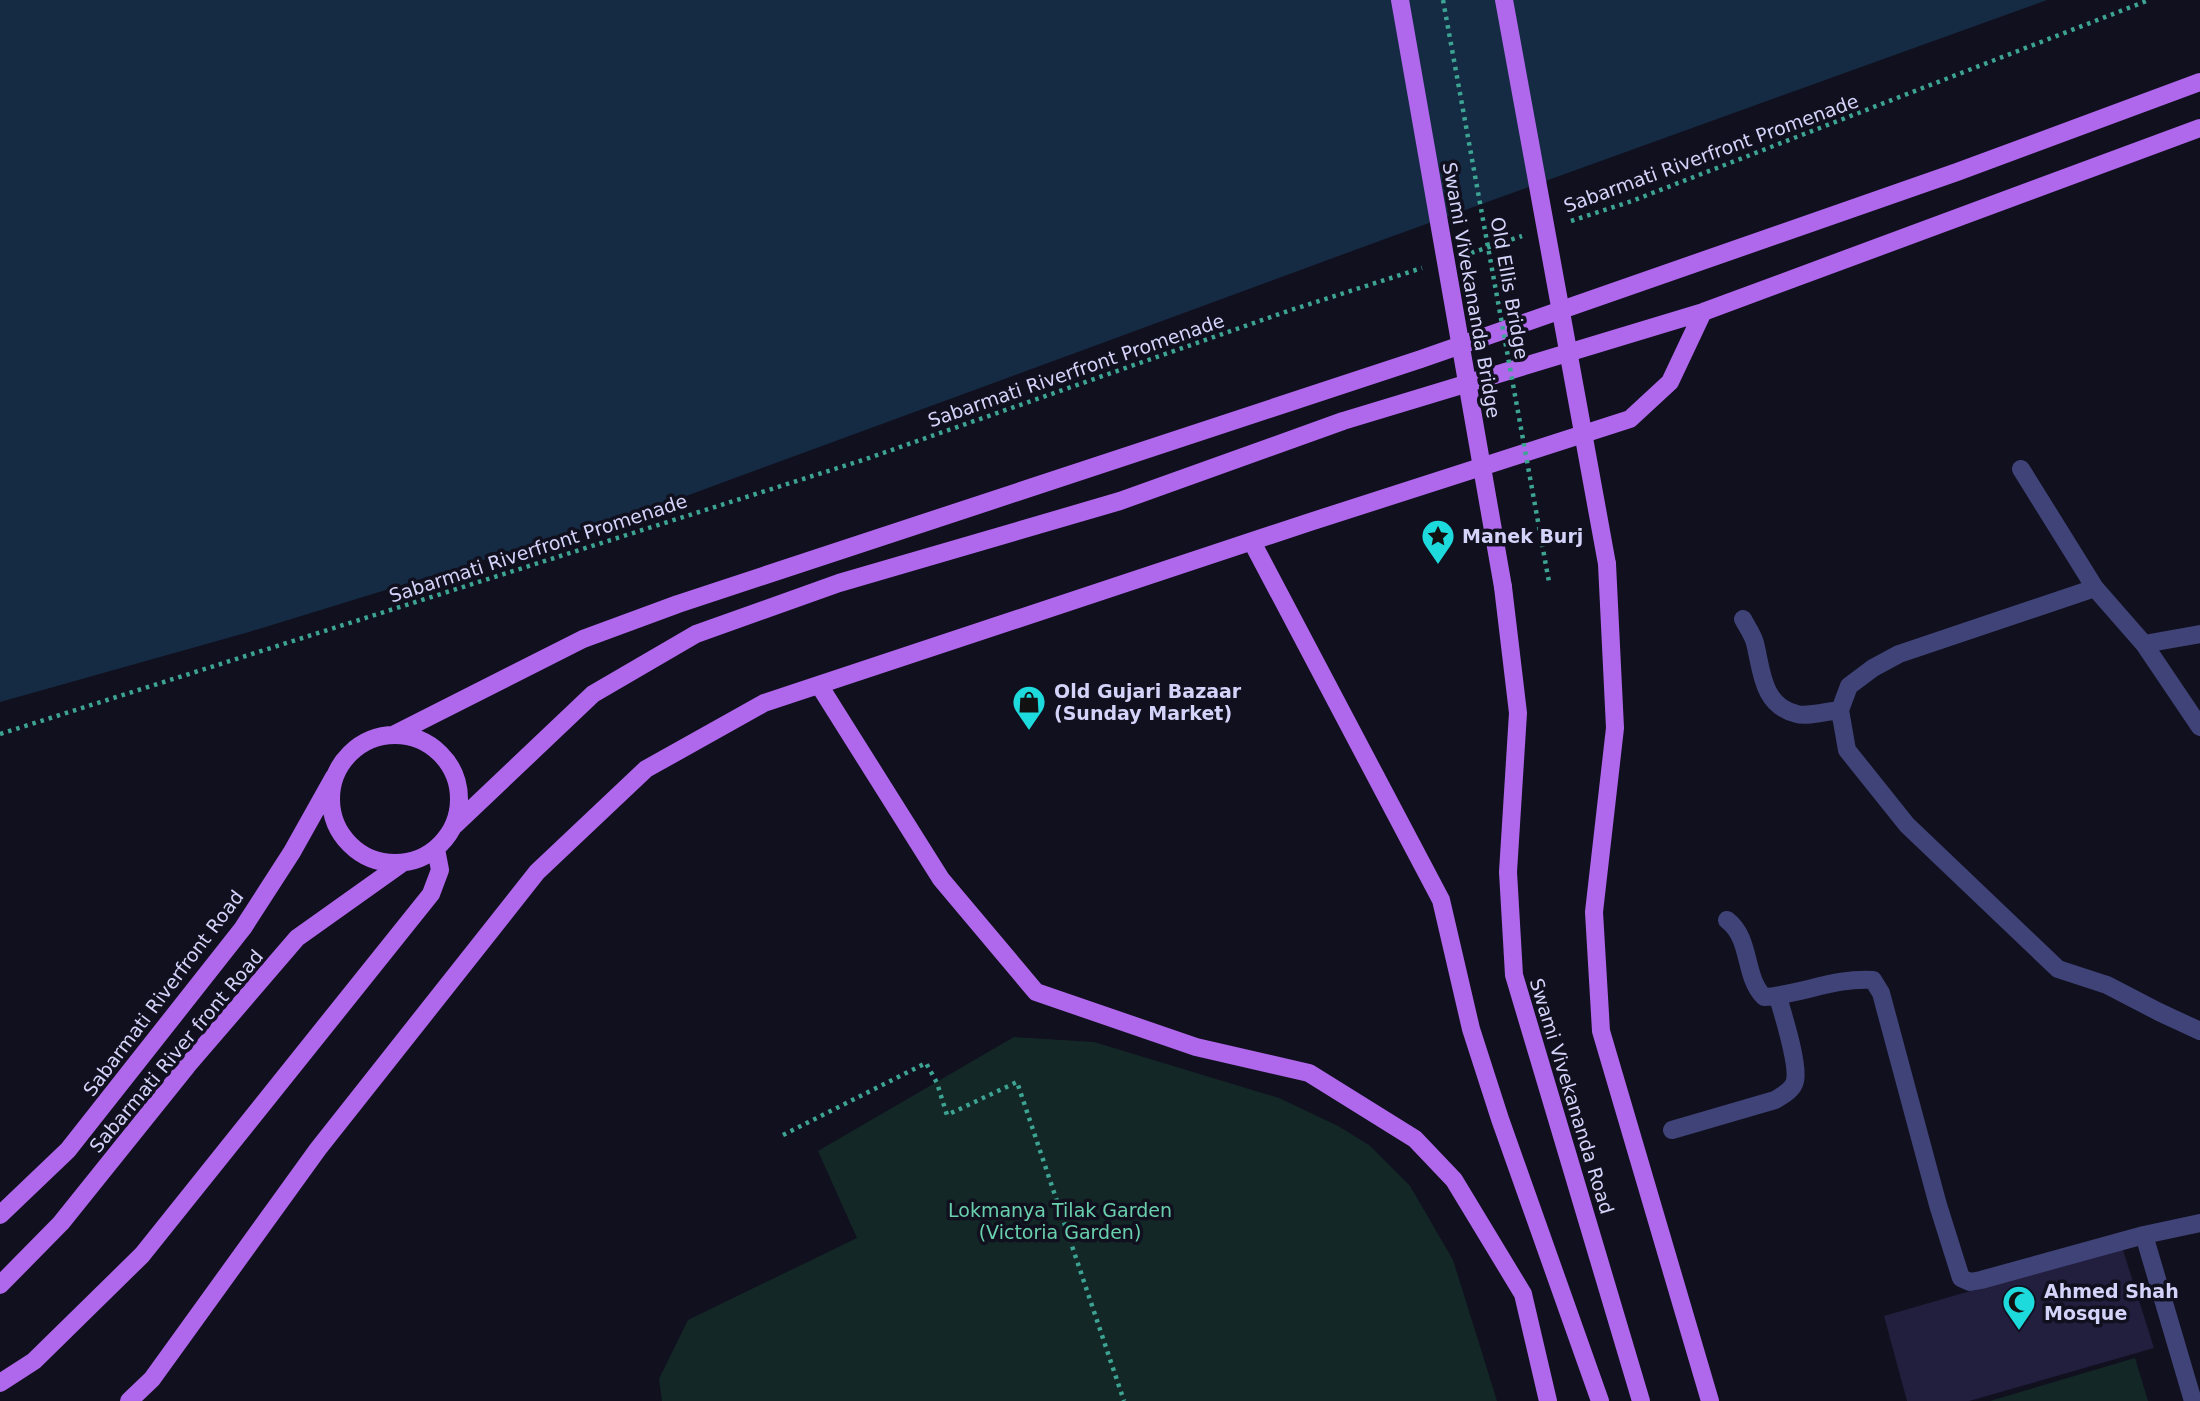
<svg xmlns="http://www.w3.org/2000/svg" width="2200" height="1401" font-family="'DejaVu Sans',sans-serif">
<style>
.green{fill:#132826}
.water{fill:#152b43}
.building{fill:#221e3e}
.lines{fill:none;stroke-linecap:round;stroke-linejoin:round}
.path{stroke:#3da494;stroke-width:4.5;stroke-dasharray:3.5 5;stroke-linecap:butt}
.minor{stroke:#404378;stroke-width:18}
.major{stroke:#af68eb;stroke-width:18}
.path-bridge{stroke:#3da494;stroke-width:4.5;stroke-dasharray:3.5 5;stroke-linecap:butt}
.major-bridge{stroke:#af68eb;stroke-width:18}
.labels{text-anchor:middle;stroke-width:7;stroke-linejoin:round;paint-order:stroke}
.street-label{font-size:19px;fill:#d4d3f9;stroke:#11101f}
.poi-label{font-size:19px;font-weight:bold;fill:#d4d3f9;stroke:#11101f;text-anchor:start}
.park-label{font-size:19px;fill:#69d0ad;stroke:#11101f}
</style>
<rect width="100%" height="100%" fill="#11101f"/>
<path class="green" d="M1014 1037 1094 1042 1279 1098 1338 1126 1369 1145 1410 1186 1453 1260 1497 1401H662L659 1379 688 1320 857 1238 818 1151Z
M2135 1358 2148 1401H1990Z"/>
<path class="water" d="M0 0H2047L1382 240 659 506 249 632 0 702Z"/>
<path class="building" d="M2122 1247 2154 1348 1969 1401H1907L1884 1316Z"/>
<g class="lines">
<path class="path" d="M1571 221 1632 201 2149 0
M1471 253 1522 236
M0 734 866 459 1288 311 1422 268
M783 1135 926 1063 937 1083 947 1115 1017 1082 1124 1401"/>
<path class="minor" d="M2021 469 2095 588 2144 644 2200 727
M2095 588 1899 654 1873 668 1849 686 1840 710 1847 750 1907 825 2058 969 2107 985 2159 1012 2200 1031
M1743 619C1747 627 1753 635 1755 643 1762 671 1762 706 1797 714 1806 717 1829 711 1840 710
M2144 644 2200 634
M1727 920C1752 939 1743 976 1764 997 1800 995 1836 977 1873 980L1881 993 1938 1205 1961 1278 1970 1282 1981 1280 2144 1235 2200 1223
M1672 1130 1775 1100C1783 1095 1793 1090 1795 1081 1799 1064 1783 1015 1778 997
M2144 1235 2193 1401"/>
<path class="major" d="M1252 542 1441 900 1471 1029 1500 1119 1600 1401
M1607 564 1615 728 1594 912 1601 1031 1710 1401
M1503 587 1518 713 1508 872 1514 975 1641 1401
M819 685 941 879 1036 992 1196 1047 1309 1073 1415 1139 1454 1180 1523 1294 1548 1401
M395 734 583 639 678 604 1421 359 1957 172 2200 82
M331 799a64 64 0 1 1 128 0a64 64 0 1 1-128 0Z
M455 825 593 694 696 634 839 583 1120 501 1343 421 1703 312 2200 128
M0 1215 68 1150 243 928 292 852 334 777
M0 1285 61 1223 187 1066 297 938 401 864
M0 1383 34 1361 142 1255 431 894 440 870 436 849
M129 1401 152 1379 318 1149 537 872 646 769 764 703 1310 522 1630 419 1670 382 1703 312"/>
<path class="path-bridge" d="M1443 0 1549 582"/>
<path class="major-bridge" d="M1400 0 1503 587
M1504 0 1607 564"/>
</g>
<defs>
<symbol id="sight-pin" viewBox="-11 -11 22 30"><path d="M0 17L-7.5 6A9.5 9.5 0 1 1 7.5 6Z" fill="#1ddadc" stroke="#11101f"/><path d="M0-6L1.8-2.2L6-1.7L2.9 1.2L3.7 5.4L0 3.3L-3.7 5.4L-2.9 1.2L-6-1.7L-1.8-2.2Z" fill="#111"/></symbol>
<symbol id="shop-pin" viewBox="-11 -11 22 30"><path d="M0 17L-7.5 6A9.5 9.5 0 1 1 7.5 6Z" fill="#1ddadc" stroke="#11101f"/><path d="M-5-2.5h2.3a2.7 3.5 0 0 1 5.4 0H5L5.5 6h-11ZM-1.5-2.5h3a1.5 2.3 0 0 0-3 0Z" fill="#111"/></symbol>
<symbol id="mosque-pin" viewBox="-11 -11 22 30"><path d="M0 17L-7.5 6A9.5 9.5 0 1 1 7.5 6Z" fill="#1ddadc" stroke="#11101f"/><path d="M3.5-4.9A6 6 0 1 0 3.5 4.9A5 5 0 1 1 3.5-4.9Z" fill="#111"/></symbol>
</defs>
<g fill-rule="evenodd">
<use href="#sight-pin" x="1419" y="517" width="38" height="52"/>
<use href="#shop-pin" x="1010" y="683" width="38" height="52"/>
<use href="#mosque-pin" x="2000" y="1283" width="38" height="52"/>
</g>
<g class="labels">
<g class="street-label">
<text transform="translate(1711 153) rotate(-20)" y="7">Sabarmati Riverfront Promenade</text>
<text transform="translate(1510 288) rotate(80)" y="7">Old Ellis Bridge</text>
<text transform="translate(1472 290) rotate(80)" y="7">Swami Vivekananda Bridge</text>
<text transform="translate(1076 370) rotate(-19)" y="7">Sabarmati Riverfront Promenade</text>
<text transform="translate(538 548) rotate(-18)" y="7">Sabarmati Riverfront Promenade</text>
<text transform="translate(163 993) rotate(-53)" y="7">Sabarmati Riverfront Road</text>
<text transform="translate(176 1051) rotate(-50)" y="7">Sabarmati River front Road</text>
<text transform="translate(1572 1096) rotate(73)" y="7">Swami Vivekananda Road</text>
</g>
<g class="poi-label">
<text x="1462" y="543">Manek Burj</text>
<text x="1054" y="698">Old Gujari Bazaar<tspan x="1054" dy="22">(Sunday Market)</tspan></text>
<text x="2044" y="1298">Ahmed Shah<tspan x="2044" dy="22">Mosque</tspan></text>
</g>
<g class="park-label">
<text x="1060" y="1217">Lokmanya Tilak Garden<tspan x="1060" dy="22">(Victoria Garden)</tspan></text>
</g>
</g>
</svg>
